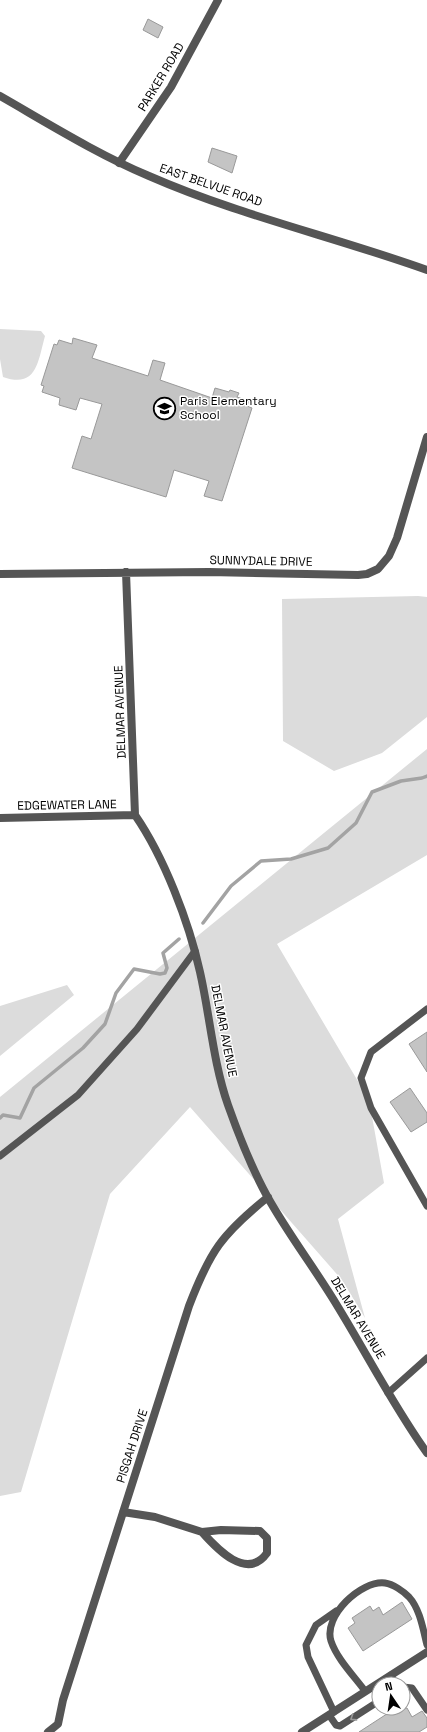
<svg xmlns="http://www.w3.org/2000/svg" width="427" height="1732" font-family="'Space Grotesk',sans-serif">
<style>
.green{fill:#dcdcdc}
.lines{fill:none;stroke-linecap:round;stroke-linejoin:round}
.stream{stroke:#a3a3a3;stroke-width:3.5}
.building{fill:#c4c4c4;stroke:#999}
.service{stroke:#555;stroke-width:7}
.minor{stroke:#555;stroke-width:8}
.tertiary{stroke:#555;stroke-width:8}
.oneway{stroke:#999}
.labels{text-anchor:middle;stroke-width:3;stroke-linejoin:round;paint-order:stroke}
.street-label{font-size:12px;fill:#000;stroke:#fff}
.poi-label{font-size:12px;fill:#000;stroke:#fff;text-anchor:start}
</style>
<rect width="100%" height="100%" fill="#fff"/>
<path class="green" d="M0 329 41 331 45 336C38 361 37 389 3 377L0 359Z
M418 596 427 597V717L382 753 334 771 283 741 282 599Z
M427 749V855L277 944 369 1100 384 1183 338 1219 365 1318 342 1280 190 1107 110 1194 21 1492 0 1496V1097Z
M67 985 74 995 0 1056V1006Z"/>
<g class="lines">
<path class="stream" d="M203 923 231 886 261 861 291 859 328 848 356 823 372 792 401 781 422 778 427 776
M0 1118 3 1115 20 1118 34 1088 83 1048 105 1024 116 993 134 969 160 974 165 973 167 968 163 953 179 939"/>
</g>
<path class="building" d="M148 19 163 27 158 38 143 30Z
M212 148 237 156 232 173 208 162Z
M73 338 97 345 92 358 148 376 153 360 165 363 160 380 212 398 215 388 229 392 230 390 239 393 237 397 249 401 247 406 252 408 222 501 204 496 209 481 174 470 166 497 72 468 82 436 91 439 102 404 80 398 76 410 59 405 60 398 42 392 44 386 41 385 54 344 57 345 59 340 72 344Z
M427 1032V1072L409 1044Z
M410 1088 427 1113V1122L411 1132 390 1102Z
M402 1602 412 1619 363 1651 348 1628 355 1623 352 1618 370 1606 373 1611 379 1607 383 1615Z
M396 1708H407L412 1717 422 1711 427 1718V1727L419 1732H359Z"/>
<g class="lines">
<path class="service" d="M427 1009 371 1052 361 1078 371 1108 427 1206
M0 1156 78 1095 137 1029 195 951
M388 1393 427 1358
M391 1675 395 1684
M403 1687 412 1688 427 1710
M365 1691C354 1676 337 1659 331 1641 323 1616 361 1580 385 1583 393 1584 403 1591 409 1597 420 1609 423 1629 427 1645
M334 1712 308 1657 306 1645 316 1625 336 1611
M329 1715 336 1725 340 1726 379 1701"/>
<path class="minor" d="M119 163 171 87 218 0
M126 572 135 815C164 857 189 922 200 972 210 1016 213 1062 228 1105 239 1136 251 1167 267 1196 288 1234 316 1270 338 1307 368 1356 394 1407 427 1453
M0 574 209 572 358 575 367 574 378 569 389 556 397 538 427 437
M0 818 135 815
M123 1512 155 1517 202 1532
M221 1530 260 1531 267 1538V1553C247 1581 217 1549 202 1532Z
M48 1732 58 1724 63 1700 189 1306C210 1251 222 1234 268 1197
M302 1732 427 1652"/>
<path class="tertiary" d="M0 96C49 124 97 154 149 176 238 215 335 237 427 270"/>
</g>
<defs><path id="oneway-chevron" d="M-2-3.5L2.5 0L-2 3.5" fill="none" stroke-width="1.6" stroke-linecap="round" stroke-linejoin="round"/></defs>
<use class="oneway" href="#oneway-chevron" transform="translate(353 1718) rotate(147)"/>
<defs>
<symbol id="school-ring" viewBox="-11 -11 22 22"><circle r="9.5" fill="#fff" stroke="#000" stroke-width="1.5"/><path d="M0-5L7-2L0 1L-7-2ZM-4 1L0 2.5L4 1V4Q0 6-4 4Z" fill="#000"/></symbol>
</defs>
<g fill-rule="evenodd">
<use href="#school-ring" x="152" y="396" width="25" height="25"/>
</g>
<g class="labels">
<g class="street-label">
<text transform="translate(161 77) rotate(-59)" y="4">PARKER ROAD</text>
<text transform="translate(211 185) rotate(19)" y="4">EAST BELVUE ROAD</text>
<text transform="translate(261 561) rotate(1)" y="4">SUNNYDALE DRIVE</text>
<text transform="translate(120 712) rotate(-92)" y="4">DELMAR AVENUE</text>
<text transform="translate(67 805) rotate(-1)" y="4">EDGEWATER LANE</text>
<text transform="translate(224 1031) rotate(79)" y="4">DELMAR AVENUE</text>
<text transform="translate(358 1318) rotate(59)" y="4">DELMAR AVENUE</text>
<text transform="translate(132 1446) rotate(-72)" y="4">PISGAH DRIVE</text>
</g>
<g class="poi-label">
<text x="180" y="405">Paris Elementary<tspan x="180" dy="14">School</tspan></text>
</g>
</g>
<g transform="translate(391 1696) rotate(347)"><circle r="19" fill="#ffffff" stroke="#999999"/>
<path d="M0-3L7 15L0 10L-7 15Z" fill="#000000"/>
<text y="-6" font-size="11" font-weight="bold" text-anchor="middle" fill="#000000">N</text>
</g>
</svg>
